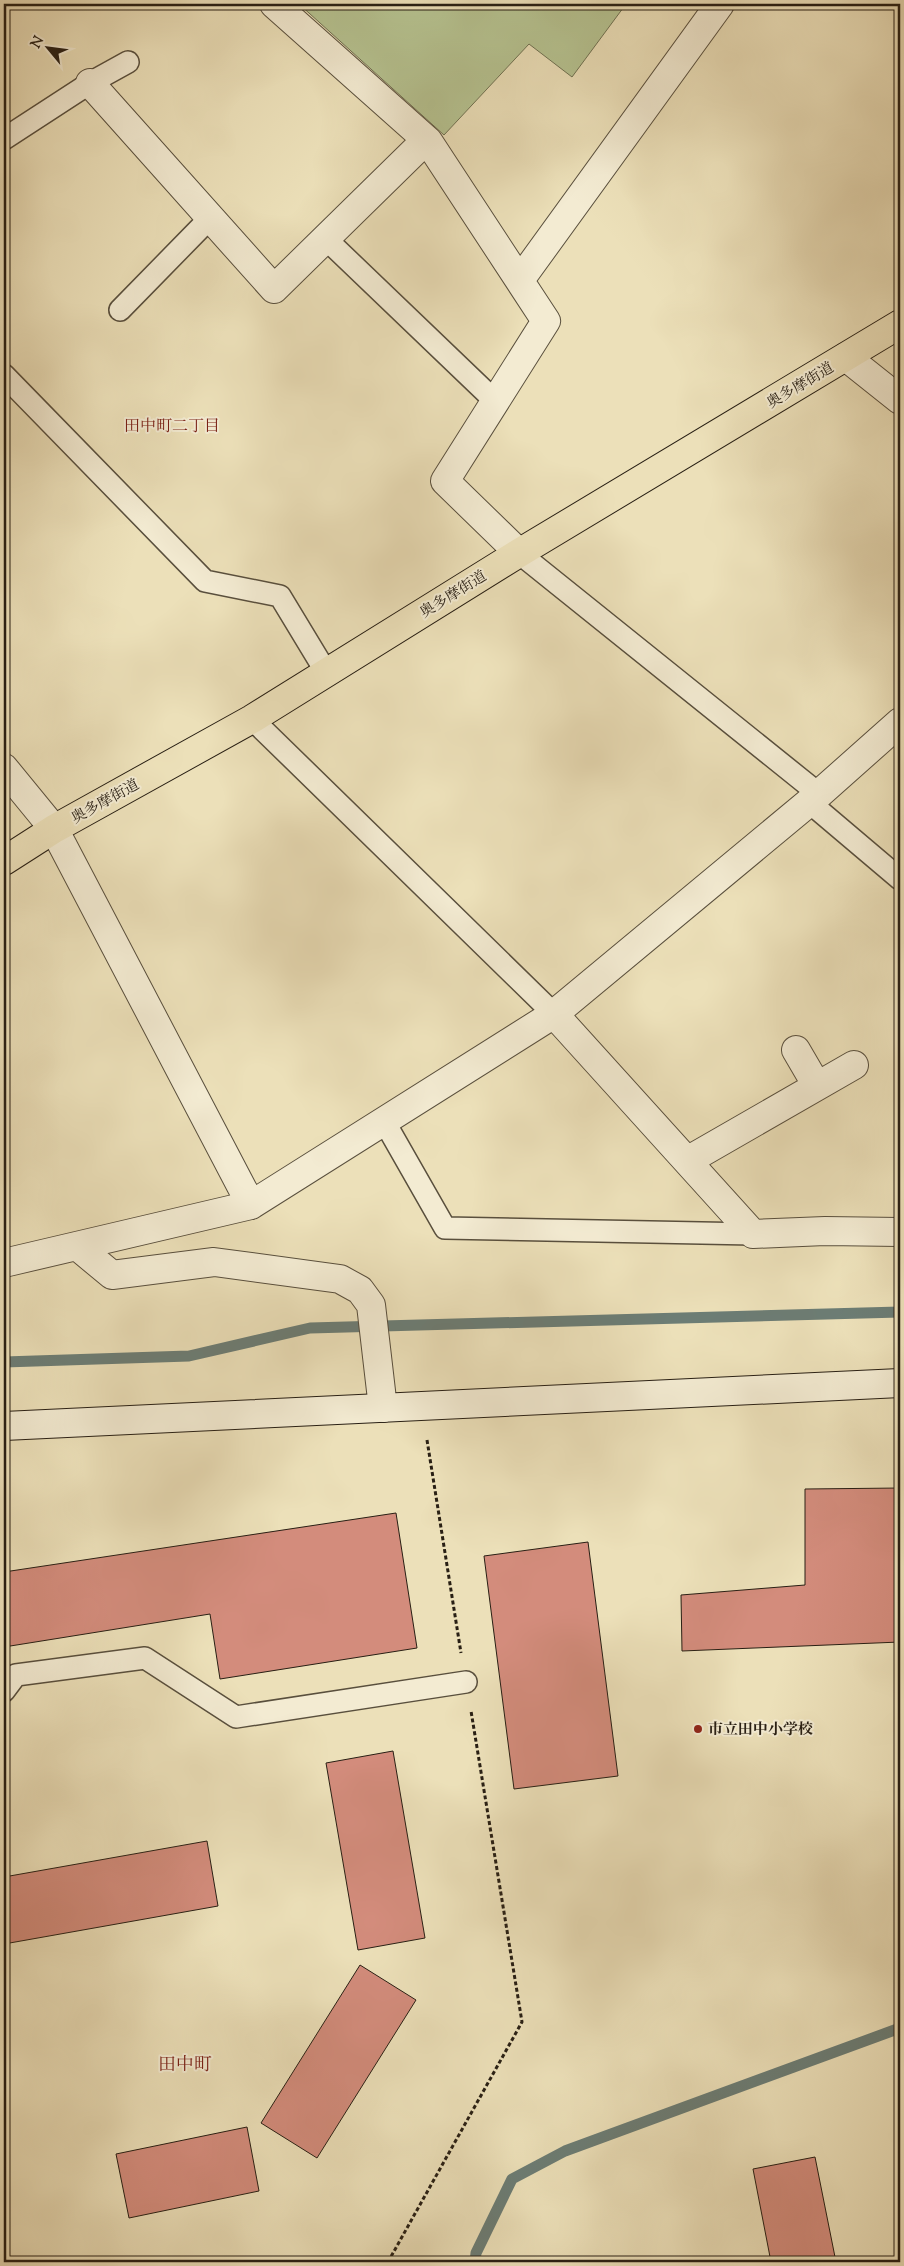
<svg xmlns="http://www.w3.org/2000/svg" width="904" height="2266" font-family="'Sorts Mill Goudy','Noto Serif JP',serif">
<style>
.green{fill:#b6c391;stroke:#6f7152}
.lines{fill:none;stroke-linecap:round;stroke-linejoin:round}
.stream{stroke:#6c7d75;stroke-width:11}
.building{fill:#d38c7c;stroke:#281f14}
.lane-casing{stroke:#594f3d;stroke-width:24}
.street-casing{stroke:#594f3d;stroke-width:30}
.secondary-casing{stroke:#281f14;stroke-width:30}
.primary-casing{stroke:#281f14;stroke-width:30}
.path{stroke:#281f14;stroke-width:3;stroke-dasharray:4 2.5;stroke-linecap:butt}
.lane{stroke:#f3ebd2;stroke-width:21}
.street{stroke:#f3ebd2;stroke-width:28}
.secondary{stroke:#f3ebd2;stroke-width:28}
.primary{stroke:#ece0b9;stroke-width:28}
.poi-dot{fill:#8f2418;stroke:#f3ebd2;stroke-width:2}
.labels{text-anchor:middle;stroke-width:4;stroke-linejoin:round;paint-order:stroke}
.street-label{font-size:15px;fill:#281f14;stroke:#f3ebd2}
.poi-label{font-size:15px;font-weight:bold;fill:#281f14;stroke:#f3ebd2;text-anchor:start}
.neighbourhood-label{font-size:16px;fill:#7a1f14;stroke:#f3ebd2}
.quarter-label{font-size:18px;fill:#7a1f14;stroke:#f3ebd2}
</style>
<rect width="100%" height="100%" fill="#ece0b9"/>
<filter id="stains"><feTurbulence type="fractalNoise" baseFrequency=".004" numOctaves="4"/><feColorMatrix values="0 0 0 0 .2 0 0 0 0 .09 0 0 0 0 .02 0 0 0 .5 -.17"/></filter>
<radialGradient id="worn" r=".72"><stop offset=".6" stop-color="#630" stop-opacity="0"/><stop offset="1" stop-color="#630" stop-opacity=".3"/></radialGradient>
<path class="green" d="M299 4H626L572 77 529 44 444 135Z"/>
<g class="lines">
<path class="stream" d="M4 1362 189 1356 310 1328 900 1312
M475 2262 476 2253 512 2179 565 2151 900 2028"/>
</g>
<path class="building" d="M900 1488V1642L682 1651 681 1595 805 1585V1489Z
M396 1513 417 1648 220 1679 210 1614 4 1647V1572Z
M588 1542 618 1776 514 1789 484 1556Z
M393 1751 425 1938 358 1950 326 1763Z
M207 1841 218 1906 4 1944V1877Z
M360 1965 416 2000 317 2158 261 2123Z
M247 2127 259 2191 129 2218 116 2154Z
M815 2157 836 2262H771L753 2169Z"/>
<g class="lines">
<defs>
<path id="lane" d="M4 139 90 83 128 62
M326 239 495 401
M120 310 209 219
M4 375 205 581 280 596 326 672
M519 553 819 794
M252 719 554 1014
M809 802 900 879
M384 1121 445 1228 753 1234
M4 1691 16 1675 145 1658 236 1717 466 1682"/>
<path id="street" d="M274 4 428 141 546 321 445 481 519 553
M90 83 274 289 426 140
M520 280 720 4
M846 357 900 400
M4 768 54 829 251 1205
M554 1014 753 1234 825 1231 900 1232
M796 1050 817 1086
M687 1161 854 1065
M77 1246 112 1275 214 1262 340 1279 360 1290 371 1305 383 1408
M4 1263 251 1205 554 1014 819 794 900 722"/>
<path id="secondary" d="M4 1426 900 1383"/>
<path id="primary" d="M4 861 54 829 252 719 519 553 900 324"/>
</defs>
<use href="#lane" class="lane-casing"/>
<use href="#street" class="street-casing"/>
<use href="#secondary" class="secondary-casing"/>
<use href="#primary" class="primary-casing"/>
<path class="path" d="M427 1440 461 1653
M388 2262 522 2022 471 1711"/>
<use href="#lane" class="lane"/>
<use href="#street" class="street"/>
<use href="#secondary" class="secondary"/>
<use href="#primary" class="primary"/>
</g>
<circle class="poi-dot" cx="698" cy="1729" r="5"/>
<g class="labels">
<g class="street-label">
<text transform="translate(800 385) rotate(-31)" y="5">奥多摩街道</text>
<text transform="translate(453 594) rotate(-32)" y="5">奥多摩街道</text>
<text transform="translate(105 801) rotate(-29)" y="5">奥多摩街道</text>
</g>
<g class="poi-label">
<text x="708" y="1734">市立田中小学校</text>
</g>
<g class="neighbourhood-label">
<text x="172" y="431">田中町二丁目</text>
</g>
<g class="quarter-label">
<text x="185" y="2070">田中町</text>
</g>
</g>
<rect width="904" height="2266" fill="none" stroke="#ece0b9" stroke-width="20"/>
<rect x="5" y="5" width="894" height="2256" fill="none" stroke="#281f14" stroke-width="2.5"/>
<rect x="10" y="10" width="884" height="2246" fill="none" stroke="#281f14"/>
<g transform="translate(48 48) rotate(299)" stroke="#f3ebd2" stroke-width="4" paint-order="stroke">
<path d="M0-4L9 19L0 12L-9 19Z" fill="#281f14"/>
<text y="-8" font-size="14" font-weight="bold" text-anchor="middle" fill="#281f14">N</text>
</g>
<rect width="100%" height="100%" filter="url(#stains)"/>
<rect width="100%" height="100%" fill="url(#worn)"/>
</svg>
